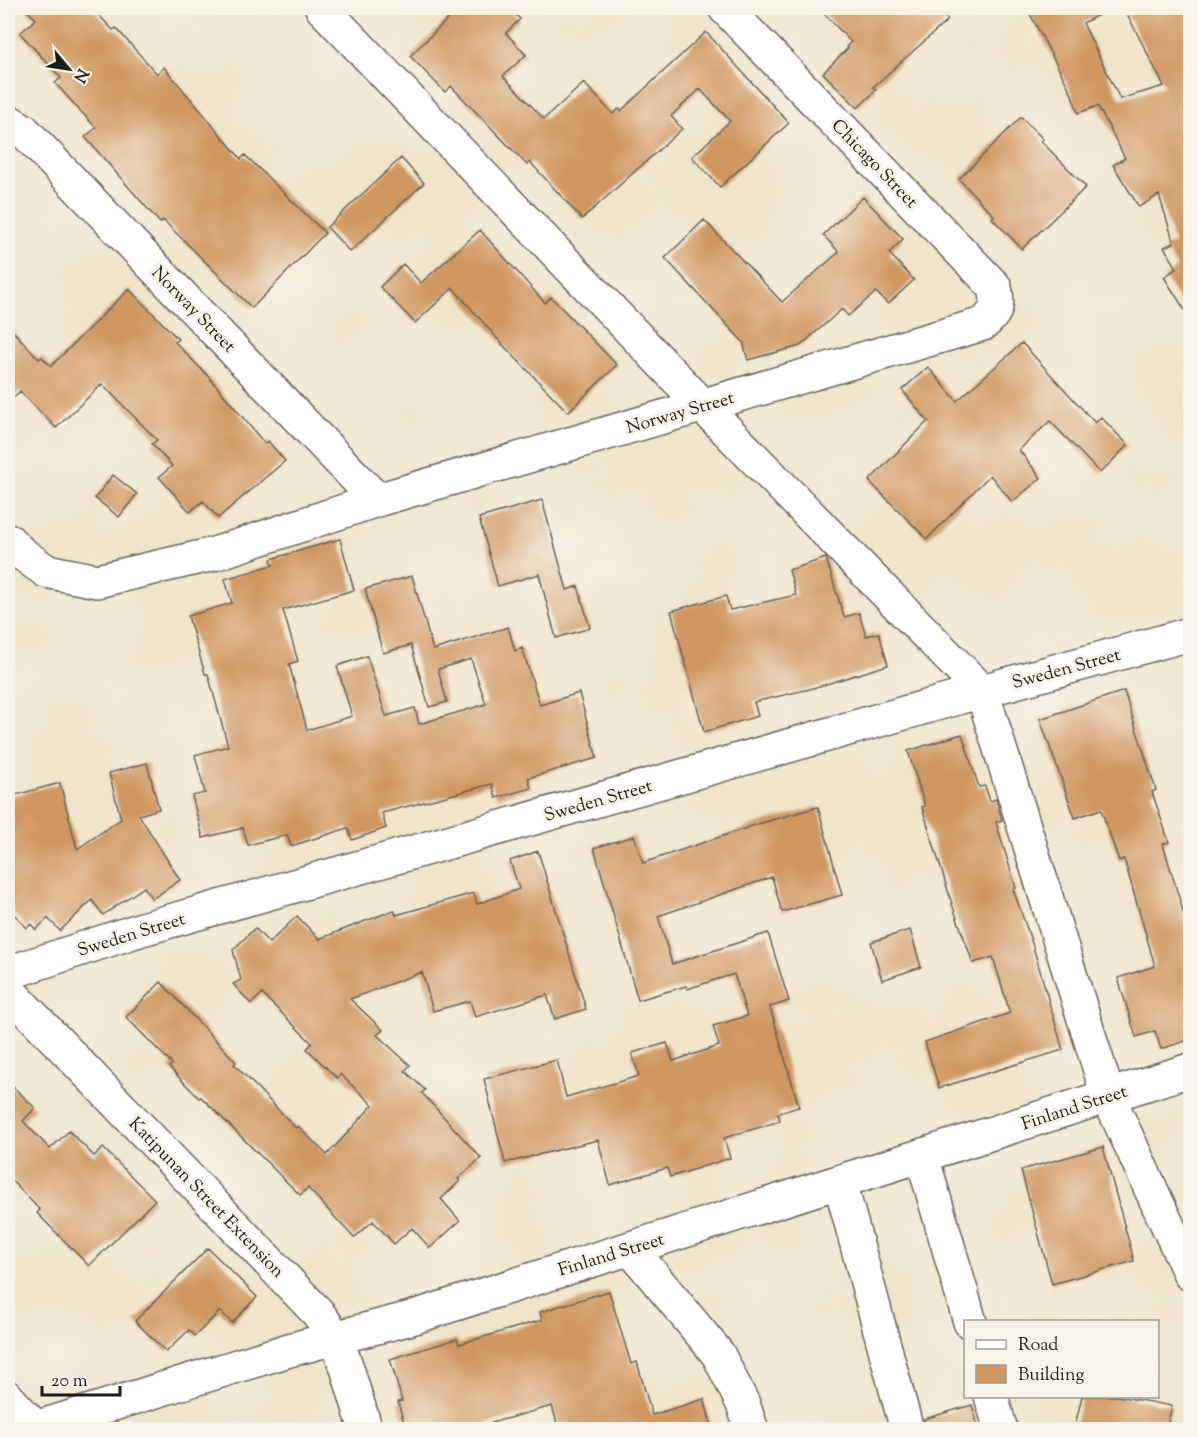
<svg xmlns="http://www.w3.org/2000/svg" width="1198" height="1437" font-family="'Sorts Mill Goudy',serif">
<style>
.building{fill:#d09761}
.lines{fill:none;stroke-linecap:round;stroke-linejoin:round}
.minor-casing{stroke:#666259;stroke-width:36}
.minor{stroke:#fff;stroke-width:33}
.labels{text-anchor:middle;stroke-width:6;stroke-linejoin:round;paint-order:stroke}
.street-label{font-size:18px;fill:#1c1c1c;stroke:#f7f3e8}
</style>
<rect width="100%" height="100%" fill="#f7f3e8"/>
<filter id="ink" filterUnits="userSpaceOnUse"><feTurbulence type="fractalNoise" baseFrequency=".0167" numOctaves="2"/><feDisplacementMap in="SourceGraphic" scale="12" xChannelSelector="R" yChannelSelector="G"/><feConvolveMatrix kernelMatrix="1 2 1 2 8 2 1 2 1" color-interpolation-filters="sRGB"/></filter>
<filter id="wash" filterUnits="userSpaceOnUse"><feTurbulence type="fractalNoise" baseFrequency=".008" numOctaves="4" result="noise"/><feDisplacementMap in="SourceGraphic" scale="24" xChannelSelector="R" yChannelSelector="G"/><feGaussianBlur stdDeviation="1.35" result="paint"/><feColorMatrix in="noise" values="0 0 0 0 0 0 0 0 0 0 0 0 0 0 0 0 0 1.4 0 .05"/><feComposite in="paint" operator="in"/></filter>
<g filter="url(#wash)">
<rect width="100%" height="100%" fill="#efe5cb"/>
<g id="blocks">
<path class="building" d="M24 8H92L113 30 116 28 157 74 164 67 241 159 245 155 325 233 252 308 163 220 160 223 85 137 96 128 55 83 61 78 20 33 36 19Z
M459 8H509L520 19 506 33 526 55 503 76 544 119 584 83 613 114 619 109 621 111 706 32 789 123 720 187 692 157 730 121 700 89 671 116 682 129 582 219 530 162 527 165 451 86 445 92 410 56Z
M819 8H937L948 20 873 87 876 90 858 108 823 73 848 48 847 46 851 42Z
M1027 8H1111L1083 23 1120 99 1164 86 1124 8H1191V320L1164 277 1177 268 1164 247 1174 243 1159 195 1139 207 1113 165 1125 158 1098 106 1078 113 1071 92Z
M1021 117 1043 139 1041 141 1086 187 1022 249 992 218 994 216 959 179Z
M401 158 424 183 350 252 327 227Z
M863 197 903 239 889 253 914 280 888 304 876 292 848 316 842 309 800 346 748 360 743 342 665 258 704 220 782 302 839 252 823 235Z
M480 230 545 303 551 297 617 365 568 412 503 345 453 288 415 323 380 287 403 264 421 283Z
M129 289 178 339 175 342 208 376 265 444 268 441 285 461 218 518 203 501 190 512 159 477 172 466 152 444 157 440 102 384 56 428 20 391 8 403V326L39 359 42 357 51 366Z
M1022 343 1095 423 1101 417 1128 445 1100 473 1050 421 1019 450 1041 478 1012 502 990 475 927 539 869 481 928 421 902 390 928 367 957 401Z
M113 475 137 494 119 517 95 498Z
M542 500 567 590 578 586 590 628 556 638 539 574 498 586 479 518Z
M340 539 354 590 283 610 298 661 289 664 307 730 352 716 337 666 367 656 386 716 415 708 419 724 486 704 471 659 438 669 447 702 429 707 411 645 383 653 365 589 412 576 433 650 508 627 515 651 522 648 540 705 579 693 597 758 528 778 531 788 496 798 492 784 382 813 386 828 352 840 348 828 291 846 287 835 248 845 243 828 203 838 192 796 205 793 195 755 228 746 208 674H205L188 616 232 603 225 579 273 565 271 559Z
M826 558 844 617 859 613 866 636 879 633 888 665 810 689 754 702 758 716 704 732 671 611 726 596 730 610 796 595 789 570Z
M1124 691 1156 790 1152 792 1169 842 1163 844 1191 938V1039L1161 1049 1155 1031 1136 1037 1118 978 1155 966 1124 859 1119 861 1101 809 1075 818 1040 719Z
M962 734 979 787 985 786 990 801 996 799 1002 820 996 822 1016 888 1013 889 1032 943 1063 1050 939 1088 925 1042 1010 1013 993 957 973 963 953 907 922 807 925 806 908 751Z
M147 763 159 809 139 815 180 880 152 899 144 887 103 915 92 900 60 931 48 918 36 930 31 924 27 928 8 908V797L60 783 77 849 121 819 109 773Z
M818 807 842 895 782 912 772 877 658 916 672 964 768 933 789 1001 770 1007 799 1107 778 1113 780 1121 724 1138 730 1158 670 1177 667 1168 610 1185 598 1140 505 1163 484 1079 557 1060 566 1097 639 1076 632 1053 667 1043 673 1061 719 1046 713 1026 747 1016 734 974 687 989 686 986 638 1000 594 848 634 836 643 863 758 824Z
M538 851 586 1009 555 1019 547 995 475 1017 470 1001 433 1011 422 972 350 999 383 1030 377 1035 410 1065 405 1071 425 1090 422 1093 481 1158 458 1179 460 1181 441 1199 460 1221 430 1248 412 1228 394 1244 373 1221 354 1238 308 1188 300 1195 201 1097 199 1098 169 1067 172 1064 126 1017 161 982 236 1062 234 1064 296 1128 298 1126 327 1155 373 1105 340 1074 337 1078 307 1049 312 1043 262 994 251 1004 233 984 241 980 233 950 255 928 269 943 297 916 319 939 394 910 396 915 474 893 477 904 519 889 510 861Z
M910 930 921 967 882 980 871 942Z
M8 1082 35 1108 23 1121 50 1149 69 1131 94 1156 103 1148 155 1200 89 1266 37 1213 40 1210 8 1177Z
M1103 1147 1134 1261 1052 1284 1021 1170Z
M208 1248 257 1297 232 1323 220 1311 195 1336 189 1330 166 1352 135 1321Z
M609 1291 631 1364 637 1362 652 1415 704 1399 713 1430H559L552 1406 466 1430H406L398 1402 402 1401 390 1359 457 1339 459 1344 542 1320 540 1312Z
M1082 1396H1117L1172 1406 1166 1430H1074Z
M972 1405 979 1430H925L924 1419Z"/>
</g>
</g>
<g filter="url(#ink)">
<use href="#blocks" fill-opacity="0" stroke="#666259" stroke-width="1.5"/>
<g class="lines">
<defs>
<path id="minor" d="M322 8 702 405 982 691 1108 1096 1190 1274
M8 121 23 130 377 500
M8 540 21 553 46 571 97 581 214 554 377 500 983 324C997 312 999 306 995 287L725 8
M8 973 142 929 982 691 1190 634
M8 990 318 1313 335 1337 346 1365 366 1430
M922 1156 970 1322
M840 1182 907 1430
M631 1249 718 1354 743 1404 752 1430
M991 1396 1001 1430
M8 1398 37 1430
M29 1430 289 1350 411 1318 1190 1070"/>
</defs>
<use href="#minor" class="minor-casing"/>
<use href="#minor" class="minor"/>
</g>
</g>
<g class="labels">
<g class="street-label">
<text transform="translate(875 163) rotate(46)" y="6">Chicago Street</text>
<text transform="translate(194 309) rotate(46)" y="6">Norway Street</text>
<text transform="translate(680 412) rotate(-16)" y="6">Norway Street</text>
<text transform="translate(1066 668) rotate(-15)" y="6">Sweden Street</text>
<text transform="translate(598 800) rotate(-16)" y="6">Sweden Street</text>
<text transform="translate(131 934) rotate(-17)" y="6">Sweden Street</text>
<text transform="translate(1074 1107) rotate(-18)" y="6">Finland Street</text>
<text transform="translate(207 1197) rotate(46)" y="6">Katipunan Street Extension</text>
<text transform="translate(611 1254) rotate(-17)" y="6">Finland Street</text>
</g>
</g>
<rect width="1198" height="1437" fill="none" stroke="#f7f3e8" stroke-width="30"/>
<rect x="964" y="1320" width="195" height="78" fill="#f7f3e8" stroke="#9f9d96" stroke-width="1.5"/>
<rect x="976" y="1340" width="30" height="9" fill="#ffffff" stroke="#9f9d96" stroke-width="1.5"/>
<text x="1018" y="1350" font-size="18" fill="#1c1c1c">Road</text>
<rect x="976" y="1365" width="30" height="18" fill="#d09761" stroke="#9f9d96" stroke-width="1.5"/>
<text x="1018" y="1380" font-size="18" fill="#1c1c1c">Building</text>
<g transform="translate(69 69) rotate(119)" stroke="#f7f3e8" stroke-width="4.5" paint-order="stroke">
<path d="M0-4.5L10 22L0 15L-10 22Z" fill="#1c1c1c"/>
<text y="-9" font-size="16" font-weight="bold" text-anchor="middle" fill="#1c1c1c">N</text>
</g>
<path d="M42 1386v9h78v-9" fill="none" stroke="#1c1c1c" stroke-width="3"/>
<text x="51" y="1386" font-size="18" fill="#1c1c1c" stroke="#f7f3e8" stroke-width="4.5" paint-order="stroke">20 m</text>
</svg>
